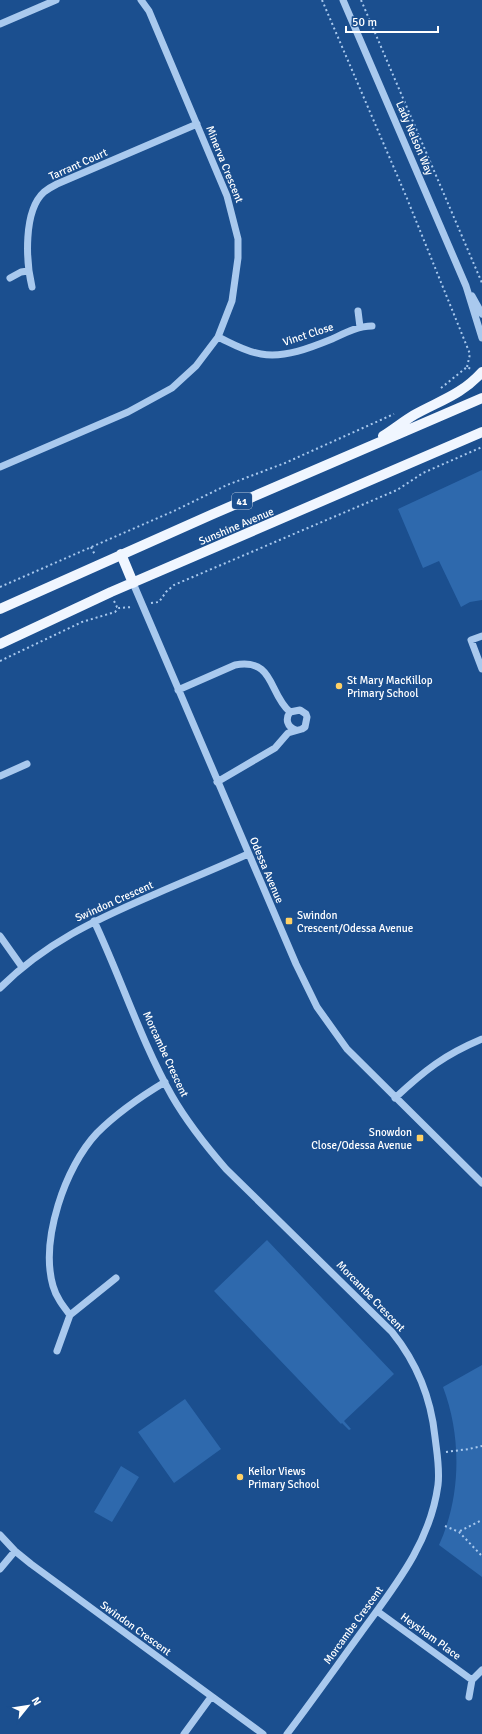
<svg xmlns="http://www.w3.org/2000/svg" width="482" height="1734" font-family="Signika,sans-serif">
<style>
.green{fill:#2e69ad}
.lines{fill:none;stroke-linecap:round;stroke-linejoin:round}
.path{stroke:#a9c9ee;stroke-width:2;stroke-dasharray:2 3;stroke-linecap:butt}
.minor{stroke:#a9c9ee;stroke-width:7}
.major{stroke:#f0f6ff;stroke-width:10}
.poi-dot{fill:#ffd166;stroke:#1b4f8f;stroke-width:1.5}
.labels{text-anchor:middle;stroke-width:3;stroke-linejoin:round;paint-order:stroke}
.shield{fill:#1b4f8f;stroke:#bbcadd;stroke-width:1}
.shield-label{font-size:10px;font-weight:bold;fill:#fff}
.street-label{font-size:11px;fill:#fff;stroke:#1b4f8f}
.poi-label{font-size:11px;fill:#fff;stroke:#1b4f8f;text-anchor:start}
</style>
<rect width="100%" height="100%" fill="#1b4f8f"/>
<path class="green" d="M482 470V600L470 602 461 607 439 561 423 568 398 509Z
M267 1240 394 1374 344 1421 351 1429 349 1430 342 1423 341 1424 214 1291Z
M482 1365V1577L439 1545C461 1497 462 1437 443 1387Z
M185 1399 221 1449 174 1483 138 1432Z
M121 1466 139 1477 112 1522 94 1512Z"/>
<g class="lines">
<path class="path" d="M322 0 406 196 470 354 467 367
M361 0 482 283
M441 388 467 367 471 369
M91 547 95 555
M0 587 176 510 227 485 285 463 394 414
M114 601 117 607 119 608
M151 603 159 602 166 592 174 585 397 490 423 473 482 447
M0 661 82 622 115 612 119 608 133 607
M446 1452 469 1449 482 1446
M445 1526 459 1532 482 1556
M460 1531 482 1520"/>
<path class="minor" d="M343 0 466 286 482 338
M0 24 56 0
M10 278 21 272 28 271
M32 287C26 262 23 211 44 192 48 189 53 186 57 184L197 124
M472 296 482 314
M358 311 360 327
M218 337C231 343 246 352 261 354 285 358 310 348 332 339 345 333 358 326 372 326
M0 467 128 412 172 388 196 366 218 337 232 301 238 258V239L227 196 149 11 141 0
M133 583 296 964 317 1007 347 1049 482 1183
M482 636 471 640 482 669
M178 690 235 665C275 658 268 693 290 712
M0 776 27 764
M217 782 275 748 288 733 302 729 305 727 307 717 306 714 300 710 290 712C285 719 287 727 296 730
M94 921C121 978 141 1041 172 1096 187 1122 206 1146 226 1169L392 1332C417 1363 431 1398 435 1437 437 1454 440 1469 438 1485 430 1544 394 1587 360 1634 336 1667 312 1701 287 1734
M0 936 22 967
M0 988C45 943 95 920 153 895 185 881 217 868 248 854
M395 1098C425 1070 444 1055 482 1039
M70 1315C63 1306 56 1297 53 1286 40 1240 65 1167 97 1133 117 1113 140 1097 165 1082
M57 1351 70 1315 116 1278
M0 1535 15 1551 31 1564 263 1734
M0 1569 15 1551
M377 1611 472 1680
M469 1697 472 1680 482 1670
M184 1734 211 1697"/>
<path class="major" d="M383 436C394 429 404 421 414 415 441 400 461 395 482 372
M121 554 133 583
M0 609 213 514 482 398
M0 644 111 592 482 432"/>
</g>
<g class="poi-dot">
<circle cx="339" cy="686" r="4"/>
<rect x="285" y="917" width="8" height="8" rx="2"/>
<rect x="416" y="1134" width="8" height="8" rx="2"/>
<circle cx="240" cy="1477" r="4"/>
</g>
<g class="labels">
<rect class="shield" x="232" y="493" width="20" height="16" rx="3"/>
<g class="shield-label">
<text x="242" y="505">41</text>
</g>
<g class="street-label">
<text transform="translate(415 138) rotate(67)" y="4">Lady Nelson Way</text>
<text transform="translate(78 164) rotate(-24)" y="4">Tarrant Court</text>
<text transform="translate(225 164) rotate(68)" y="4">Minerva Crescent</text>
<text transform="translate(308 334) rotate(-18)" y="4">Vinct Close</text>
<text transform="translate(236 526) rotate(-23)" y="4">Sunshine Avenue</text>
<text transform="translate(267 870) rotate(67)" y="4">Odessa Avenue</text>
<text transform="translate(114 901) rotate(-24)" y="4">Swindon Crescent</text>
<text transform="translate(166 1054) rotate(65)" y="4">Morcambe Crescent</text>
<text transform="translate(371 1296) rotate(46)" y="4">Morcambe Crescent</text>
<text transform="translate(353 1625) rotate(-54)" y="4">Morcambe Crescent</text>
<text transform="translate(136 1628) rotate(36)" y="4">Swindon Crescent</text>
<text transform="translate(431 1636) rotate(36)" y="4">Heysham Place</text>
</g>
<g class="poi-label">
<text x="347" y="684">St Mary MacKillop<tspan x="347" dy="13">Primary School</tspan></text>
<text x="297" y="919">Swindon<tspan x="297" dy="13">Crescent/Odessa Avenue</tspan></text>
<text x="412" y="1136" text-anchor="end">Snowdon<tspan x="412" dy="13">Close/Odessa Avenue</tspan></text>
<text x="248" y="1475">Keilor Views<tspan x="248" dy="13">Primary School</tspan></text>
</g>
</g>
<g transform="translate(28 1706) rotate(60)" stroke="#1b4f8f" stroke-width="3" paint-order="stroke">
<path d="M0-3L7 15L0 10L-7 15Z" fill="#ffffff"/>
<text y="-6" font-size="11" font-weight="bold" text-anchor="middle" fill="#ffffff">N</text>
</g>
<path d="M346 26v6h92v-6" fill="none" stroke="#ffffff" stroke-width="2"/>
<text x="352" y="26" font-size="12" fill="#ffffff" stroke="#1b4f8f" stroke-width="3" paint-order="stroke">50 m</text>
</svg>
